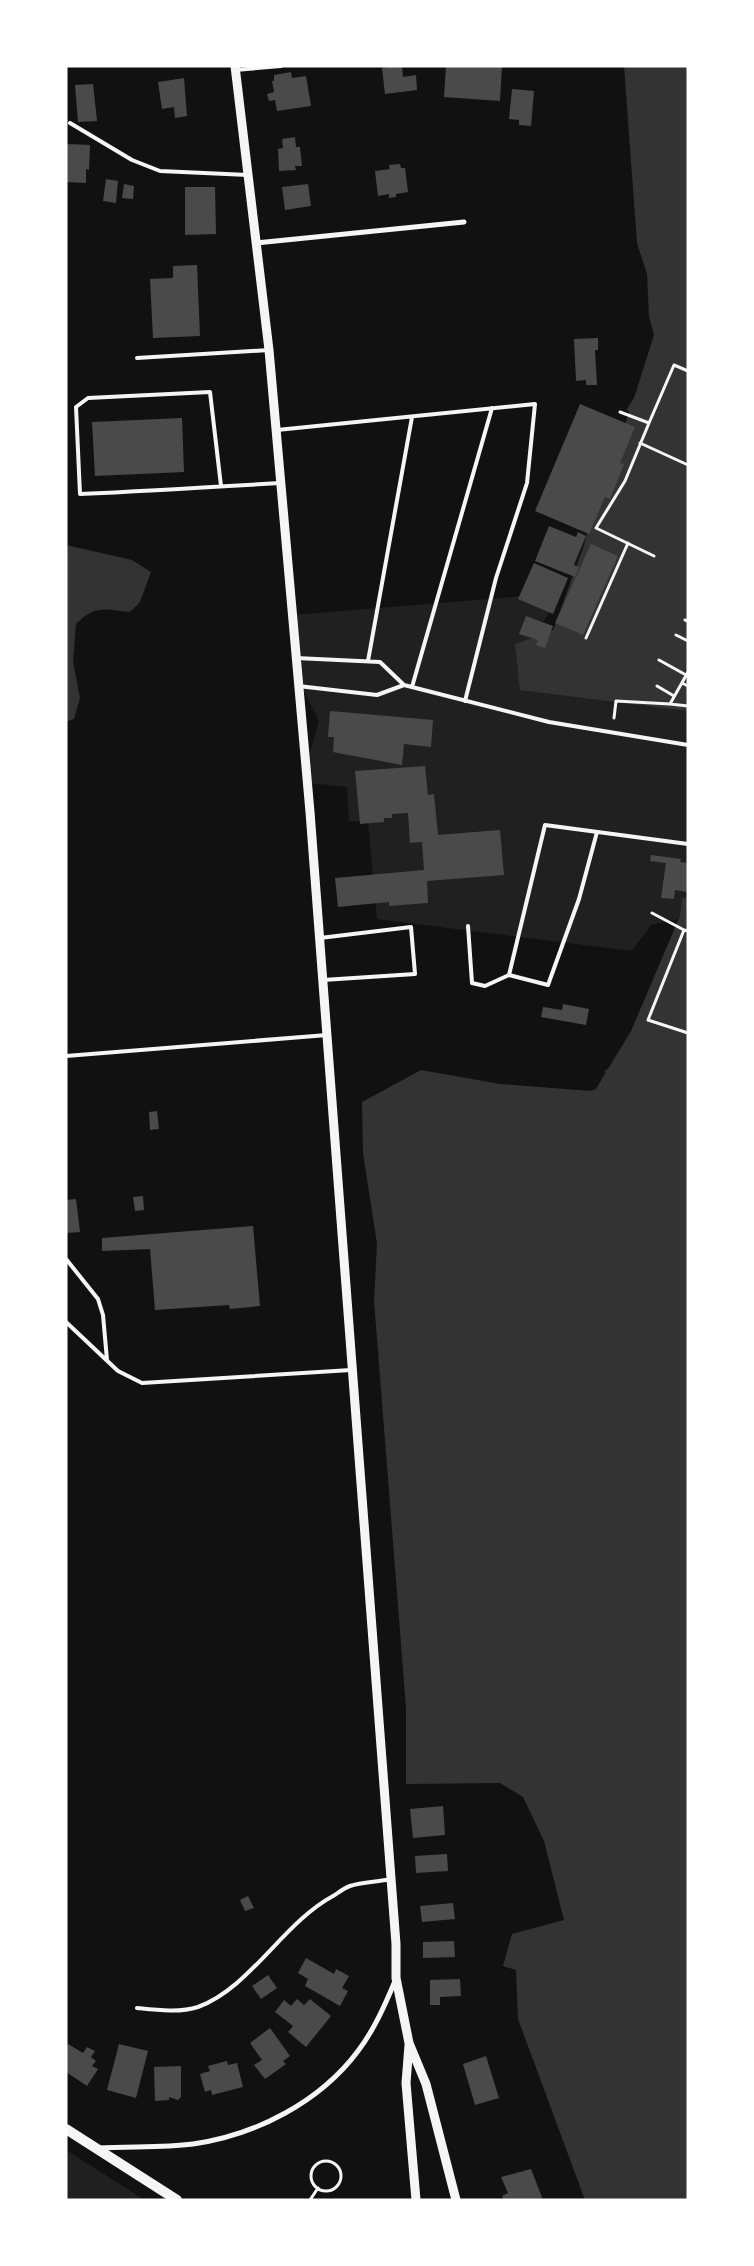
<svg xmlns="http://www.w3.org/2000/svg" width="754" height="2266" font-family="Signika,sans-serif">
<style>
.green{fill:#202020}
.water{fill:#333}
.building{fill:#4a4a4a}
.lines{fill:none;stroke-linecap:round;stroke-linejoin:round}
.path{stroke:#f5f5f5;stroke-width:3}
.service{stroke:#f5f5f5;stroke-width:4}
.minor{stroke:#f5f5f5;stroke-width:5}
.tertiary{stroke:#f5f5f5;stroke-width:9}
.secondary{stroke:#f5f5f5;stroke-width:10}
</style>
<rect width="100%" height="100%" fill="#111"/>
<path class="green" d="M561 593 537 632 688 680V917L651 925 632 951 377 919 368 822 349 821 347 787 308 783V758L319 721 295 674 293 615Z
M66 2150 145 2200H66Z"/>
<path class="water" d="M624 66H688V711L520 690 515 644 552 631 554 628 584 545 607 453 615 454 629 412 627 409 634 398 654 335 649 317 647 274 637 243Z
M66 545 132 560 151 572 140 602 130 612C105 610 96 604 76 624L73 662 80 698 74 719 66 722Z
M682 898H688V2200H585L518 2019 516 1970 503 1966 512 1934 564 1920 544 1841 523 1797 500 1783 406 1784V1708L374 1300 377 1244 363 1153 362 1102 421 1070 500 1084 590 1091 596 1089 606 1072 604 1071 608 1069 631 1031 680 916Z"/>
<path class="building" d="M393 66H402L403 77 416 75 417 90 385 94 382 68Z
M446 66H502L500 101 444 97Z
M291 72 292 78 306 76 311 106 277 111 275 100 269 101 267 94 274 92 272 81H274V75Z
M184 78 187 116 175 118 174 107 162 109 158 82Z
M93 84 97 121 78 122 75 85Z
M512 89 534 91 531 126 519 125V120L509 119Z
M295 137 296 147H300L302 166H295L296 170 279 171 278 149 283 148 282 139Z
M66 144 90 145 89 170 86 169V183L66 182Z
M400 164 401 168H405L408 192 396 194V197L389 198V194L378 196 375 171 390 169 389 165Z
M106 179 118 181 116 203 103 201Z
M124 184 134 186 133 199 122 198Z
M308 184 311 206 285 210 282 187Z
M185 187H215L216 234 185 235Z
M197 265 200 336 153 338 150 279 173 278V266Z
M598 338V350H595L597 385H586V380L576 381 574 339Z
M580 404 635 427 620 463 624 464 610 499 605 497 589 534 535 511Z
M182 418 184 472 95 476 92 422Z
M549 526 576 537 578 532 586 536 574 565 579 567 575 577 535 561Z
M591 544 618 556 583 635 555 623Z
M534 563 568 578 553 614 518 599Z
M526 616 553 626 545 648 536 645 538 640 519 634Z
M330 711 433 720 431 747 404 744 402 765 333 752 334 737H328Z
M425 766 428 795 434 794 438 835 500 830 504 875 427 881 428 903 389 906V902L338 907 335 878 424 870 422 842 410 843 408 813 392 814V818H384V822L360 824 355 771Z
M651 855 681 859 680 862 688 863V892L675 890 674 899 661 898 666 863 650 861Z
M563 1004 589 1009 586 1025 541 1017 543 1007 562 1010Z
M157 1111 159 1129 150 1130 149 1112Z
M143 1196 144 1210 135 1211 133 1197Z
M76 1199 80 1232 66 1233V1200Z
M253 1226 260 1306 230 1309 229 1305 155 1310 150 1249 102 1251V1238Z
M443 1806 445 1835 413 1838 410 1809Z
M447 1854 448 1871 416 1873 415 1856Z
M248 1896 254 1908 245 1911 240 1900Z
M453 1903 455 1919 422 1922 420 1906Z
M454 1941 455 1957 423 1958V1942Z
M306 1958 334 1974 336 1969 349 1976 342 1988 348 1991 340 2006 305 1986 308 1979 298 1973Z
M268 1975 277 1988 261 1999 252 1986Z
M460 1979 461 1996 440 1997V2005H430V1980Z
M297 1999 304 2005 310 1999 331 2016 306 2047 288 2032 293 2026 275 2012 284 2000 291 2006Z
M270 2028 290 2056 283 2061 286 2064 265 2079 254 2065 262 2060 250 2043Z
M68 2044 83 2053 87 2047 95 2051 91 2057 96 2061 92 2066 98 2069 87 2086 66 2072V2047Z
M119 2044 148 2051 136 2098 107 2090Z
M486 2056 499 2098 475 2105 463 2064Z
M227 2061 228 2065 237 2063 243 2087 212 2095 211 2090 205 2092 200 2074 210 2071 208 2066Z
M181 2066V2097L178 2100 169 2097V2100L155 2101 154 2067Z
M531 2169 543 2200H504L502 2196 508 2193 501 2177Z"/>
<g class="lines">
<path class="path" d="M620 412 649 423 674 365 688 371
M649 423 625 481 596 528 654 556
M640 443 688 465
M685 620 688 621
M676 635 688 641
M586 638 628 543
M659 660 686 675
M682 683 688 686
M657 686 674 696
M670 704 688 706
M614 718 616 701 670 704 688 672
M652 913 684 930
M688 931 684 930 648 1020 688 1033
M311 2176a15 15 0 1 1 30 0a15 15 0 1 1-30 0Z
M310 2200 318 2188"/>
<path class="service" d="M235 70 281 66
M70 123 132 160 160 171 248 175
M137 358 269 350
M277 430 535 404 527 483 496 578 465 701
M221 486 210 392 88 398 76 407 80 494C147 491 214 487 280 483
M296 658 380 662 404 685 549 722 688 745
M368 661 412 417
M298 686 377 695 404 685
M412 687 492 408
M597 832 579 899 548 985 509 975 545 825 688 844
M468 926 472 983 485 986 509 975
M320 938 411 927 415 974 323 980
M66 1056 327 1035
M66 1259 98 1299 103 1315 107 1360
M66 1322 118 1371 142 1383 351 1370
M137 2008C156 2010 180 2013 198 2007 250 1988 283 1923 333 1896 338 1893 344 1888 350 1886 362 1882 378 1882 391 1879"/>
<path class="minor" d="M256 243 464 222
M98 2148C130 2146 162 2148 193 2144 256 2135 320 2102 358 2051 374 2030 385 2005 395 1981"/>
<path class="tertiary" d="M235 66 269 350 310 812 396 1944V1978L409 2043 426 2084 456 2200
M409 2045 406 2083 416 2200"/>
<path class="secondary" d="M66 2129 177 2200"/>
</g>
<rect width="754" height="2266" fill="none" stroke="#ffffff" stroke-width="135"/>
</svg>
